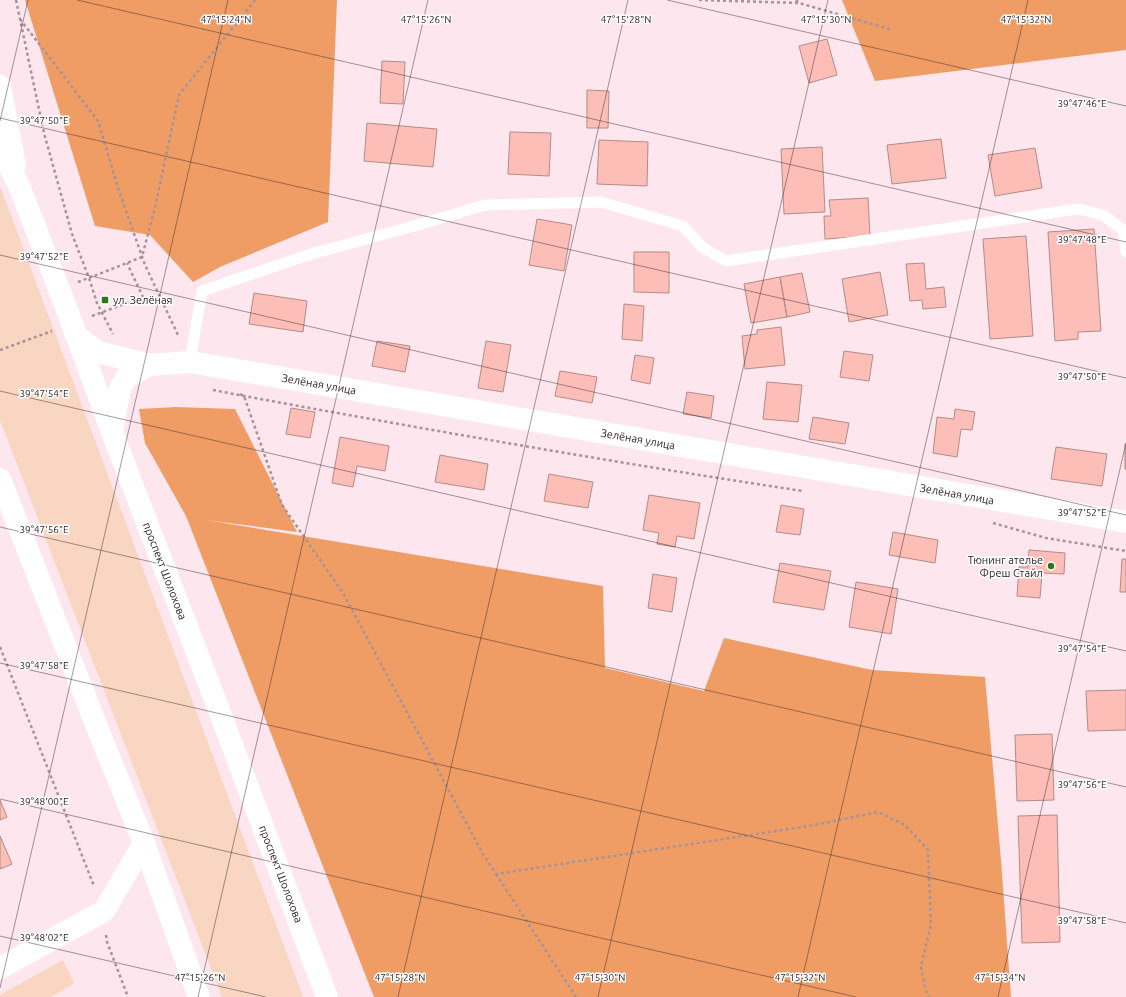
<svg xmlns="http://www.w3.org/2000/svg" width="1126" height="997" font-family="Ubuntu,sans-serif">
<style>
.green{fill:#f8d6c2}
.forest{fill:#f09d65}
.building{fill:#fdbeb8;stroke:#b28c88}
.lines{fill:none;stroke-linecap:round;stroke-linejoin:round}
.path{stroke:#a69399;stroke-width:2.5;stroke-dasharray:3 3;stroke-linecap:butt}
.service{stroke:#fff;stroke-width:11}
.minor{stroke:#fff;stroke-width:22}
.tertiary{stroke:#fff;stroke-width:22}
.primary{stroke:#fff;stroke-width:22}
.ticks{fill:none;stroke:#312328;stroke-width:1;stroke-opacity:0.45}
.poi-dot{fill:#2d771b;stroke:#fff;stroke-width:1.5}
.labels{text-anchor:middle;stroke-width:3;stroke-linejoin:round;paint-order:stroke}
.poi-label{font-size:11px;fill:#312328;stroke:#fff;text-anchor:start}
.street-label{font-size:11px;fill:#312328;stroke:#fff}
.ticks-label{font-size:10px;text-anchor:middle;fill:#312328;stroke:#fff;stroke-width:3;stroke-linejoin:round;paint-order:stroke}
</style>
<rect width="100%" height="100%" fill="#fee6ee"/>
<path class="green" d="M0 186 303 997H222L0 420Z
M63 960 74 983 70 986 51 997H0V995Z"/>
<path class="forest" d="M25 0H337L328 222 220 267 193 282 150 235 95 226Z
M842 0H1126V50L875 81Z
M176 407 235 409 297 532 206 520 603 586 605 668 704 691 724 638 872 670 985 677 1001 860 1011 997H374L186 516 145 443 139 409Z"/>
<path class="building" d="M827 39 837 75 809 83 799 46Z
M382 61 405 62 403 104 380 103Z
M587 90 609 91 608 128H587Z
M367 123 437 129 433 167 364 161Z
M510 132 551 133 549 176 508 174Z
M941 139 946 178 892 184 887 145Z
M599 140 648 142 647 186 597 184Z
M822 147 825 212 784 214 781 149Z
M1035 148 1042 188 995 196 988 155Z
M868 198 870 236 825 239 824 216H831L829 200Z
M537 219 572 225 564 271 529 265Z
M1094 229 1101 331 1078 332V339L1055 341 1048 232Z
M1026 236 1033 336 990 339 983 239Z
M634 252H669V293L634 292Z
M924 263 926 289 944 287 946 307 923 309 922 300 910 301 906 264Z
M880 272 888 315 849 322 842 279Z
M802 273 810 312 787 317 780 277Z
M780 277 787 317 751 323 744 284Z
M254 293 307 301 303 332 249 324Z
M624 304 644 306 642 341 622 339Z
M781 327 785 365 745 369 742 336 757 334V330Z
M377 341 410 346 405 372 372 366Z
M486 341 511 345 503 392 478 388Z
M844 351 873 355 869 381 840 377Z
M635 355 654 358 650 384 631 380Z
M560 371 597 377 592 403 555 396Z
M767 382 802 385 798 422 763 419Z
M687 392 714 396 711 418 683 414Z
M291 408 315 412 310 438 286 434Z
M955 409 975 412 972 430 961 429 957 457 933 453 937 417 954 419Z
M813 417 849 423 845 444 809 439Z
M340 437 389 446 385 471 357 466 353 487 332 483Z
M1125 444H1126V469H1125Z
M1056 447 1107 454 1102 486 1051 479Z
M440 455 488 464 484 490 435 482Z
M549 474 593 482 588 508 544 501Z
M649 495 700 503 694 539 677 536 675 547 657 544 659 533 643 530Z
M781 505 804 509 800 535 776 532Z
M893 532 938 540 935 563 889 555Z
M1029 550 1065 553 1064 574 1042 573 1040 598 1017 596 1019 567H1028Z
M1122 559H1126V592H1120Z
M780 563 831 571 824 610 773 602Z
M653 574 677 578 672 612 648 608Z
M856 582 898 589 891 634 849 627Z
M1126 690V730L1088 731 1086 691Z
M1052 734 1054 800 1017 801 1015 735Z
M0 800 7 817 0 820Z
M1057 815 1060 942 1022 943 1018 816Z
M0 836 12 864 0 869Z"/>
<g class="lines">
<path class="path" d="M16 0 44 133 72 234 89 278 142 257 156 203 179 95 255 0
M699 0 799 3
M796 0 799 3 893 30
M20 19 98 121 118 188 145 265 178 335
M78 282 89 278 97 303 113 334
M92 316 143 297 127 263
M0 350 52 331
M213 390 244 396C430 430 616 463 803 491
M240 394 244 396 282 505 343 593 484 856 496 874 815 825 878 812 905 825 928 850 931 924 921 967 926 991 929 997
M993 523 1046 538 1126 551
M0 647 94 886
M496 874 576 997
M106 935 107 942 128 997"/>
<path class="service" d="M190 362 202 291 311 254 407 228 485 205 601 202 683 226 702 247 726 261 1078 209 1103 215 1123 230 1126 252"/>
<path class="minor" d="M0 968 104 911 144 843"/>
<path class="tertiary" d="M76 336 98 352 150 365 190 362 1126 522
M112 432 120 388 127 377 150 365"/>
<path class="primary" d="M0 86 15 165
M0 147 20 188 69 315 112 432 214 697 327 997
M0 479 99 732 144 843 199 997"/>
</g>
<path class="ticks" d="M77 0 1126 242M667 0 1126 106M0 118 1126 378M0 121 28 0M0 255 1126 515M0 391 1126 651M0 527 1126 787M0 663 1126 923M0 799 856 997M0 936 266 997M0 988 228 0M198 997 428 0M398 997 628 0M598 997 828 0M798 997 1028 0M998 997 1126 443"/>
<g class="poi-dot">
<rect x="101" y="296" width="8" height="8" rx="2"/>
<circle cx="1051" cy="566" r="4"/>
</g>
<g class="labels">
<g class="poi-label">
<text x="113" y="304">ул. Зелёная</text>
<text x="1043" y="564" text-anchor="end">Тюнинг ателье<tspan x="1043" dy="13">Фреш Стайл</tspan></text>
</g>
<g class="street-label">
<text transform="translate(319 384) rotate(10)" y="4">Зелёная улица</text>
<text transform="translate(638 439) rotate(10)" y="4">Зелёная улица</text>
<text transform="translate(957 494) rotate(10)" y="4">Зелёная улица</text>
<text transform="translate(165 571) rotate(69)" y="4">проспект Шолохова</text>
<text transform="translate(281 874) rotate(69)" y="4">проспект Шолохова</text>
</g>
</g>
<g class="ticks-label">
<text x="226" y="23">47°15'24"N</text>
<text x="426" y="23">47°15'26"N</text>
<text x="626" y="23">47°15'28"N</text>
<text x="826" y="23">47°15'30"N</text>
<text x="1026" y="23">47°15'32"N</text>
<text x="1082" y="107">39°47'46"E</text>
<text x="44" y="124">39°47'50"E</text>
<text x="1082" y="243">39°47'48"E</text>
<text x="44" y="260">39°47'52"E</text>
<text x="1082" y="380">39°47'50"E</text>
<text x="44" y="397">39°47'54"E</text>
<text x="1082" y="516">39°47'52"E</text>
<text x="44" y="533">39°47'56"E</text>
<text x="1082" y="652">39°47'54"E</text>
<text x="44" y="669">39°47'58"E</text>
<text x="1082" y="788">39°47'56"E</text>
<text x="44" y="805">39°48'00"E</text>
<text x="1082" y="924">39°47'58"E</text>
<text x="44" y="941">39°48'02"E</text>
<text x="200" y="981">47°15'26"N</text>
<text x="400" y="981">47°15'28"N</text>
<text x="600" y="981">47°15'30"N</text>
<text x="800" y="981">47°15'32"N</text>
<text x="1000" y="981">47°15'34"N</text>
</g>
</svg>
